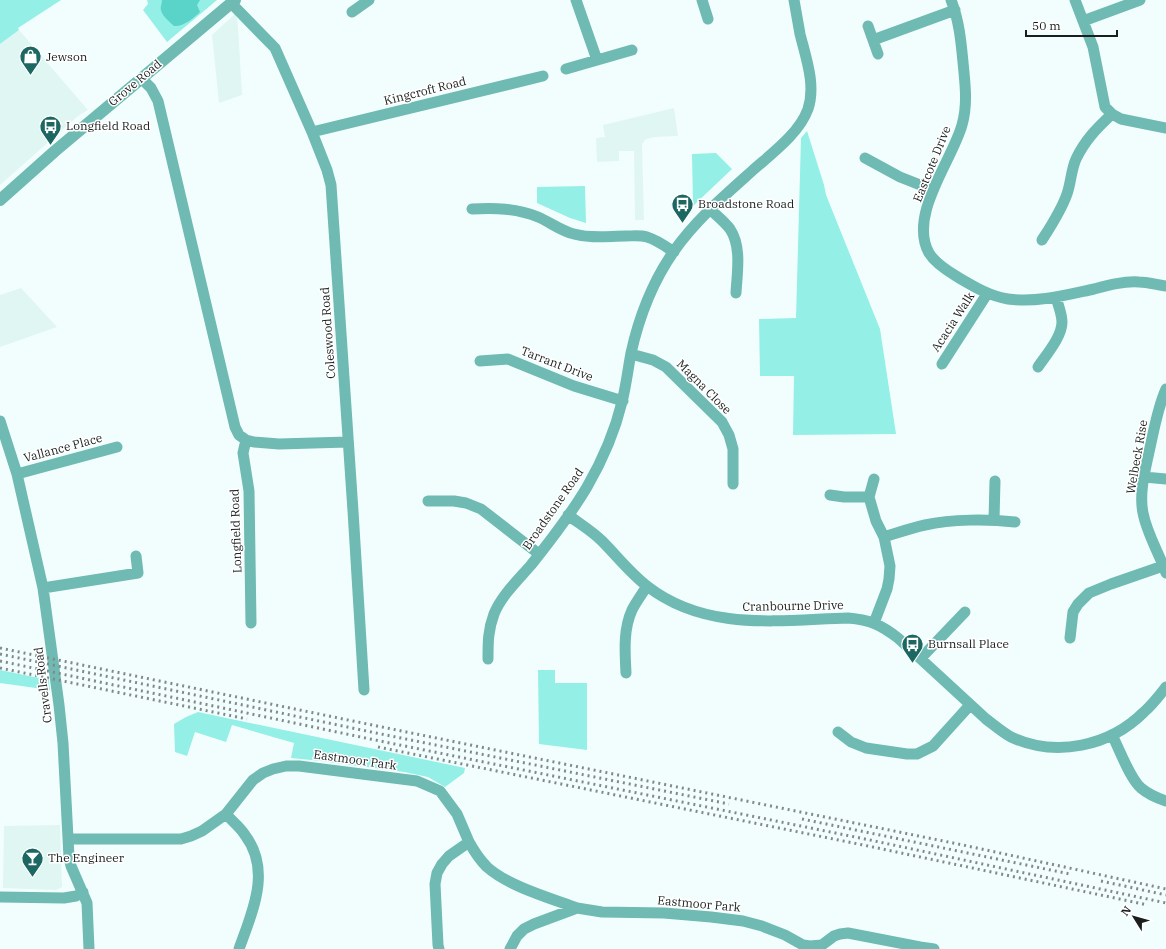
<svg xmlns="http://www.w3.org/2000/svg" width="1166" height="949" font-family="'IBM Plex Serif',serif">
<style>
.built{fill:#e0f6f3}
.green{fill:#94efe6}
.water{fill:#5ad3c9}
.lines{fill:none;stroke-linecap:round;stroke-linejoin:round}
.minor{stroke:#6fbab3;stroke-width:11}
.tertiary{stroke:#6fbab3;stroke-width:12}
.rail{stroke:#828a89;stroke-width:3;stroke-dasharray:2 4;stroke-linecap:butt}
.labels{text-anchor:middle;stroke-width:3;stroke-linejoin:round;paint-order:stroke}
.poi-label{font-size:12px;fill:#1a1f1e;stroke:#fff;text-anchor:start}
.street-label{font-size:12px;fill:#1a1f1e;stroke:#fff}
</style>
<rect width="100%" height="100%" fill="#f2fefd"/>
<path class="built" d="M236 13 238 26 242 95 219 103 212 35Z
M19 30 88 110 78 116 0 185V44Z
M674 108 678 136 656 137 646 139 642 144 644 220H635L634 151H619V161L597 162 596 138 605 137 603 125Z
M21 288 57 327 0 347V295Z
M60 825 62 887 56 890 3 888 4 826Z"/>
<path class="green" d="M0 0H61L18 28 19 30 0 44Z
M147 0H217L167 42 143 10 148 4Z
M807 131 824 185 826 195 880 329 896 434 793 435 794 376H760L759 319 796 318 801 138Z
M716 153 732 169 693 206 692 154Z
M585 186 586 223 570 218 537 203V187Z
M0 670 49 680 50 690 0 683Z
M538 670H555V683H587V750L539 744Z
M198 712 465 768 464 773 445 787 428 777 404 772 321 761 291 758 294 743 232 725 226 742 195 732 187 756 175 752 174 724 186 717Z"/>
<path class="water" d="M162 0H200L197 5 200 12C194 18 183 27 174 26 170 22 162 16 161 10 160 7 162 4 162 0Z"/>
<g class="lines">
<path class="minor" d="M576 0 597 60
M702 0 708 19
M951 0C959 20 961 41 963 62 965 84 968 104 962 125 952 161 908 215 929 253 935 263 946 270 956 276 973 286 989 296 1008 299 1037 303 1066 295 1094 289 1109 285 1124 281 1139 282 1148 282 1157 285 1166 286
M1075 0 1093 47 1105 107 1112 114 1121 119 1166 128
M231 3 275 48 312 132 327 170 331 185 353 511 364 690
M352 12 369 0
M1083 21 1140 0
M868 26 878 54
M873 40 955 10
M566 69 632 50
M141 78 151 88 158 101 235 427 239 435 246 440 243 453 249 491 251 623
M312 132 543 76
M865 158 900 177 933 190
M472 209C495 208 516 208 538 217 550 222 561 231 574 234 591 239 609 236 626 236 633 236 640 235 647 237 657 240 665 246 674 252
M710 209C716 215 725 222 730 229 742 247 737 273 736 293
M1042 240C1051 226 1061 211 1067 194 1071 183 1071 170 1076 159 1085 140 1097 128 1112 114
M631 354 653 360 666 367 722 422 729 435 733 449V484
M480 361 508 359 574 386 623 401
M942 364 987 294
M1038 367C1046 355 1062 337 1062 322 1062 314 1058 305 1056 297
M1166 389C1157 409 1154 431 1149 452 1145 471 1139 493 1143 513 1147 534 1159 553 1166 573
M0 421 17 474 43 588 59 705 63 743 69 857 71 866 87 903 89 949
M246 440 254 442 279 444 348 442
M17 474 117 447
M1144 477 1166 479
M874 479 869 497 876 521 884 537 890 566 889 579 887 589 874 623
M830 495 844 497H869
M428 501H454L466 503 481 509 539 554
M568 515C580 524 592 531 602 541 617 556 630 573 647 586 706 632 779 620 848 618 871 620 881 625 898 638L986 719C994 725 1002 732 1011 737 1056 758 1110 746 1144 712 1153 704 1159 696 1166 687
M994 520 995 481
M884 537C897 533 911 528 925 525 952 519 988 519 1015 522
M43 588 138 573 136 556
M1070 638 1073 612 1078 604 1089 593 1111 584 1163 566
M921 658 965 612
M488 659C488 642 488 630 494 614 501 596 518 580 531 565 551 540 571 514 587 487 602 461 615 431 622 402 626 386 628 369 631 353 639 317 653 281 674 251 696 220 724 196 752 171 771 154 799 134 808 109 816 85 806 58 800 34 798 23 796 11 794 0
M626 673C625 652 623 630 632 610 636 602 642 594 647 586
M838 732 851 742 866 748 907 754H917L933 746 970 705
M1112 735C1119 748 1130 779 1141 788 1148 794 1157 798 1166 801
M226 814C232 821 240 827 245 835 272 871 252 912 239 949
M69 839H181L191 836 202 831 226 814 253 780 263 773 273 769 286 766H299L417 781 440 791 457 814 469 842 449 856 442 864 437 873 435 884 438 945 439 949
M469 842C474 851 480 860 487 867 508 886 550 898 577 908
M0 897 64 898 76 896 83 892
M510 949 517 936 524 929 534 924 577 908 602 912 664 913 711 917 743 921 762 926 785 935 803 945 810 946 822 945 834 936 840 934 848 933 920 947 934 949"/>
<path class="tertiary" d="M0 200 55 151 235 0"/>
<path class="rail" d="M0 648 377 726 963 845 1166 889
M0 654 376 733 729 804
M0 661 375 740 870 840 1166 903
M0 668 247 719
M378 747 868 846 1148 905
M802 819 1070 874
M1101 881 1166 895"/>
</g>
<defs>
<symbol id="shop-pin" viewBox="-11 -11 22 30"><path d="M0 17L-7.5 6A9.5 9.5 0 1 1 7.5 6Z" fill="#1c6762" stroke="#fff"/><path d="M-5-2.5h2.3a2.7 3.5 0 0 1 5.4 0H5L5.5 6h-11ZM-1.5-2.5h3a1.5 2.3 0 0 0-3 0Z" fill="#fff"/></symbol>
<symbol id="bus-pin" viewBox="-11 -11 22 30"><path d="M0 17L-7.5 6A9.5 9.5 0 1 1 7.5 6Z" fill="#1c6762" stroke="#fff"/><path d="M-5-6H5V4H4V6H2V4H-2V6H-4V4H-5ZM-3.5-4V0h7V-4ZM-3.5 1.2v1.5H-2V1.2ZM2 1.2v1.5H3.5V1.2Z" fill="#fff"/></symbol>
<symbol id="bar-pin" viewBox="-11 -11 22 30"><path d="M0 17L-7.5 6A9.5 9.5 0 1 1 7.5 6Z" fill="#1c6762" stroke="#fff"/><path d="M-6-5H6L.8 .8V4.5H3.5V6h-7V4.5H-.8V.8Z" fill="#fff"/></symbol>
</defs>
<g fill-rule="evenodd">
<use href="#shop-pin" x="18" y="44" width="25" height="34"/>
<use href="#bus-pin" x="38" y="114" width="25" height="34"/>
<use href="#bus-pin" x="670" y="192" width="25" height="34"/>
<use href="#bus-pin" x="900" y="632" width="25" height="34"/>
<use href="#bar-pin" x="20" y="846" width="25" height="34"/>
</g>
<g class="labels">
<g class="poi-label">
<text x="46" y="61">Jewson</text>
<text x="66" y="130">Longfield Road</text>
<text x="698" y="208">Broadstone Road</text>
<text x="928" y="648">Burnsall Place</text>
<text x="48" y="862">The Engineer</text>
</g>
<g class="street-label">
<text transform="translate(135 83) rotate(-40)" y="4">Grove Road</text>
<text transform="translate(425 91) rotate(-14)" y="4">Kingcroft Road</text>
<text transform="translate(932 164) rotate(-68)" y="4">Eastcote Drive</text>
<text transform="translate(953 322) rotate(-57)" y="4">Acacia Walk</text>
<text transform="translate(328 333) rotate(-94)" y="4">Coleswood Road</text>
<text transform="translate(557 364) rotate(21)" y="4">Tarrant Drive</text>
<text transform="translate(704 387) rotate(45)" y="4">Magna Close</text>
<text transform="translate(63 448) rotate(-15)" y="4">Vallance Place</text>
<text transform="translate(1137 457) rotate(-80)" y="4">Welbeck Rise</text>
<text transform="translate(553 509) rotate(-55)" y="4">Broadstone Road</text>
<text transform="translate(236 531) rotate(-92)" y="4">Longfield Road</text>
<text transform="translate(793 606) rotate(-1)" y="4">Cranbourne Drive</text>
<text transform="translate(43 685) rotate(-97)" y="4">Cravells Road</text>
<text transform="translate(355 760) rotate(8)" y="4">Eastmoor Park</text>
<text transform="translate(699 904) rotate(5)" y="4">Eastmoor Park</text>
</g>
</g>
<g transform="translate(1134 917) rotate(307)" stroke="#ffffff" stroke-width="3" paint-order="stroke">
<path d="M0-3L7 15L0 10L-7 15Z" fill="#1a1f1e"/>
<text y="-6" font-size="11" font-weight="bold" text-anchor="middle" fill="#1a1f1e">N</text>
</g>
<path d="M1026 30v6h91v-6" fill="none" stroke="#1a1f1e" stroke-width="2"/>
<text x="1032" y="30" font-size="12" fill="#1a1f1e" stroke="#ffffff" stroke-width="3" paint-order="stroke">50 m</text>
</svg>
